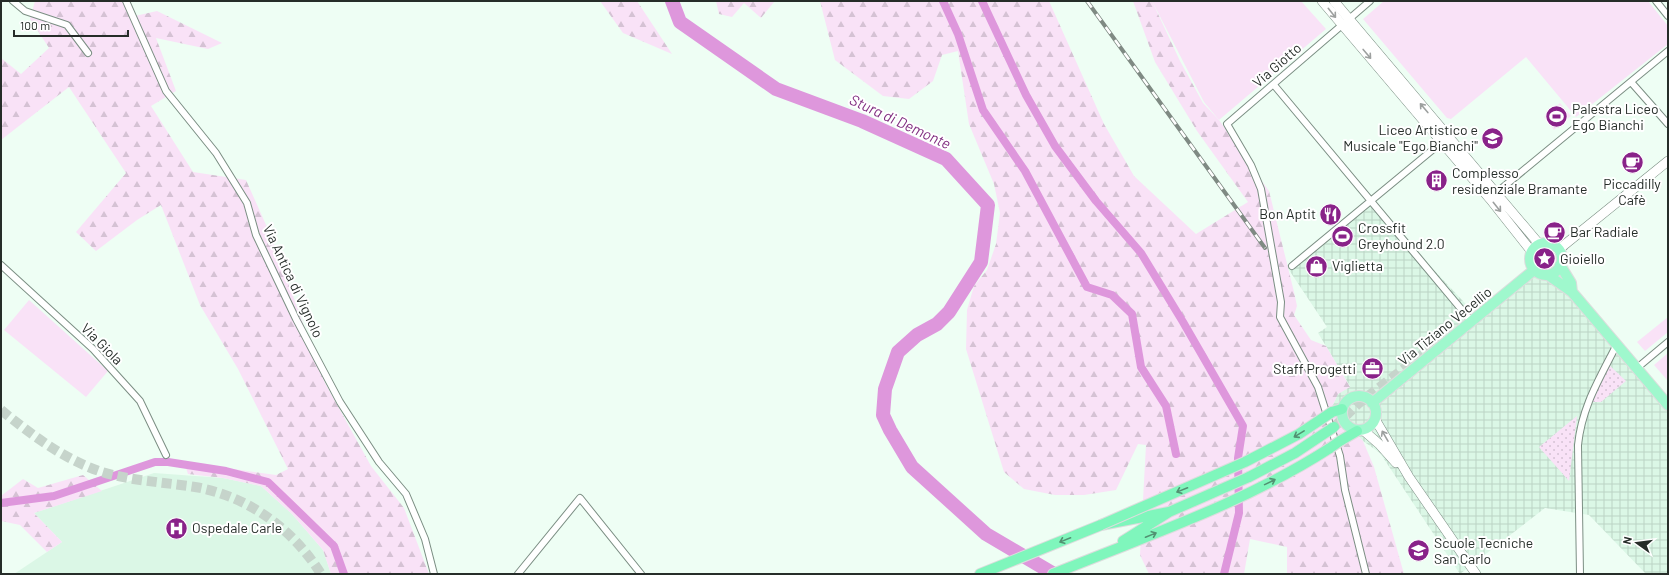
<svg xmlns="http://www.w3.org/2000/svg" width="1669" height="575" font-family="Barlow,sans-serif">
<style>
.built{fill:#dbf7e6}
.industrial{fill:url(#industrial-grid)}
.grass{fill:url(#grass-dots)}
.forest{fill:url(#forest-firs)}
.green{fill:#f9e2f7}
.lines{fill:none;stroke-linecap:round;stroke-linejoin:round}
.canal{stroke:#de97dc;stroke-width:8}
.river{stroke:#de97dc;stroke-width:14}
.primary-tunnel{stroke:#c6d4cb;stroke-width:10;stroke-dasharray:10 5;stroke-linecap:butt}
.trunk-tunnel{stroke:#c6d4cb;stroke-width:10;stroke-dasharray:10 5;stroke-linecap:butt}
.minor-casing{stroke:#7b8e83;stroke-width:8}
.secondary-casing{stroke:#7b8e83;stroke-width:10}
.primary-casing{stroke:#dcdddd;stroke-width:12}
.trunk-casing{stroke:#dcdddd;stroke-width:12}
.minor{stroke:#fff;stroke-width:6}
.secondary{stroke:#fff;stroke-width:9}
.primary{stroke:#9ff8cd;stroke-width:10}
.trunk{stroke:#7ff6bc;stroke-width:10}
.rail-casing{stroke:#7f8a83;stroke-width:4}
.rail{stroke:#fff;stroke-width:2.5;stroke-dasharray:8;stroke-linecap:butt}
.trunk-bridge-casing{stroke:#dcdddd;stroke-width:12;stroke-linecap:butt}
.trunk-bridge{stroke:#7ff6bc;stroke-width:10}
.oneway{stroke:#9da09f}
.oneway2{stroke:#529272}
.labels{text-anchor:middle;stroke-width:4;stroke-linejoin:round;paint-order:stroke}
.street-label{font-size:14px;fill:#262d29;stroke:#fff}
.poi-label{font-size:14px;fill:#262d29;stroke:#fff;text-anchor:start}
.water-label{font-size:15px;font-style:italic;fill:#802e80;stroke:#fff}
</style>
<defs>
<pattern id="industrial-grid" width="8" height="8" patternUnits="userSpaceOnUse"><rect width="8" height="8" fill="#dbf7e6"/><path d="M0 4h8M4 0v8" fill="none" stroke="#bcd4c5"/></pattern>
<pattern id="grass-dots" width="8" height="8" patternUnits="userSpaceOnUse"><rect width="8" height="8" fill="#f9e2f7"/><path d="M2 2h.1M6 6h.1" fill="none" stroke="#d5c2d4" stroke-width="1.8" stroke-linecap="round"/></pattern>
<pattern id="forest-firs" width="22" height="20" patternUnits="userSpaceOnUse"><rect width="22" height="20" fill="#f9e2f7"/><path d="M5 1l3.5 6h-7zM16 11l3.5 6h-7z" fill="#d5c2d4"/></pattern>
</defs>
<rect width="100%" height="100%" fill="#eefef4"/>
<path class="built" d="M154 473 223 478 261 486 292 514 323 550 331 574H14L62 542 34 513Z"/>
<path class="industrial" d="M1367 199 1478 317 1546 258 1668 397V574H1646L1589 515 1545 508 1460 574 1380 453 1363 441 1331 409 1338 394 1350 386 1318 333 1327 327 1287 267Z"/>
<path class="grass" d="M1609 365 1626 381 1601 402H1591Z
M1577 416 1569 481 1539 447Z"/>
<path class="forest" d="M35 1H123L135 16 157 11 222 43 208 49 156 38 176 91 151 106 193 172 246 180 271 236 325 383 371 466 404 508 429 574H331L323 550 292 514 261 486 223 478 188 474 184 462 276 475 288 469 238 369 200 305 161 205 137 220 96 251 76 232 126 173 69 87 1 140V58L21 74 49 48 30 19Z
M600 1H637L672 54 623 33Z
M716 1H773L774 2 761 18 744 3 732 17 719 14Z
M820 1H1049L1104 124 1134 176 1196 234 1248 202 1197 131 1155 62 1133 1H1152L1180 61 1203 103 1219 120 1269 191 1294 292 1297 306 1294 315 1311 340 1326 346 1350 387 1338 394 1331 409 1363 441 1374 467 1404 574H1287V547L1250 539 1244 574H1149L1140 555 1146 445 1138 444 1116 490 1084 495H1055L1024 489 1004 472 966 349 967 310 974 286 987 270 996 244 1000 213 994 184 969 124 958 51 942 55 933 81 909 99 883 96 835 60Z
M83 475 102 491 34 513 62 542 47 552 20 525 1 521V496L23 479 38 488Z"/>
<path class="green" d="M1152 1H1301L1326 29 1219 120 1204 102Z
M1384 1H1648L1668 26V44L1576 117 1526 57 1451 119 1447 118 1363 19Z
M1560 103 1571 116 1554 130 1544 117Z
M29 300 108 371 86 397 4 330Z
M1668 317V332L1645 351 1637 342Z
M1668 353V381L1654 365Z"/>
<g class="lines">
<path class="canal" d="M943 1 958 34 983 110 1025 171 1087 287 1112 295 1132 314 1141 367 1166 406 1176 454
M982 1 1026 95 1055 146 1096 201 1141 253 1183 322 1243 426 1238 458 1239 513 1224 574
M1 503 54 496 155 462H168L226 471 268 482 334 546 344 574"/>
<path class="river" d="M672 1 680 22 776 89 862 121 946 159 988 205 981 262 949 312 937 324 917 335 898 352 885 389 883 415 890 430 912 467 986 534 1054 574"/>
<path class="primary-tunnel" d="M1 410C32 435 63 459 102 472 132 481 163 482 195 487 248 496 293 529 321 574"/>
<path class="trunk-tunnel" d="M1527 275 1565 245
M1334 427 1359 403 1435 345"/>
<defs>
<path id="minor" d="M13 1 25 11 67 25 88 53
M126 1 166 91 216 153 247 203 256 235 296 319 340 402 379 462 406 494 425 539 434 574
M1656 1 1668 16
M1631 82 1668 124
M1274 85 1472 322
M1496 193 1668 51
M1 265 93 349 140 401 166 455
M1292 266 1442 142
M1637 368 1668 342
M518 574 580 498 641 574
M1366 574 1345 490 1340 456 1318 387 1280 317 1281 302 1261 189 1251 165 1227 124 1370 1
M1580 574 1578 445C1582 406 1600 378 1617 344"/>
<path id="secondary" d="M1322 1 1490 199 1532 252
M1334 1 1540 245
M1558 250 1668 161
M1375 419 1409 477 1476 574
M1363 430 1379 444 1396 463"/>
<path id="primary" d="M1530 259a16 16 0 1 1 32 0a16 16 0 1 1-32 0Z
M1560 265 1571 283 1572 292
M1548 275 1572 292 1668 405
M1342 413a17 17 0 1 1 34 0a17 17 0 1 1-34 0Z
M1372 403 1534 270"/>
<path id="trunk" d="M1332 412 1342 409
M1340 441 1357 431
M1123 541 1169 512 1249 477
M980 574 1101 525 1169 512
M1053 574C1146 536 1245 503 1330 448"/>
</defs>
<use href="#minor" class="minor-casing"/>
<use href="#secondary" class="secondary-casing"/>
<use href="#primary" class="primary-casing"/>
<use href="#trunk" class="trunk-casing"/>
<use href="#minor" class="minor"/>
<use href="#secondary" class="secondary"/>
<use href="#primary" class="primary"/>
<use href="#trunk" class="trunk"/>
<defs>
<path id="rail" d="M1087 1 1265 248"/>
</defs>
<use href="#rail" class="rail-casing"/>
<use href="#rail" class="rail"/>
<defs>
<path id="trunk-bridge" d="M1330 448 1340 441
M1249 477 1295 453 1334 427
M1101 525 1245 462 1299 434 1332 412"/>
</defs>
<use href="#trunk-bridge" class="trunk-bridge-casing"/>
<use href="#trunk-bridge" class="trunk-bridge"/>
</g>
<defs><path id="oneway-shaft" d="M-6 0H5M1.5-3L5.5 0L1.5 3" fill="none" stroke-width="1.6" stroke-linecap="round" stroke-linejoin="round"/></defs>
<g class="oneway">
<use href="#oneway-shaft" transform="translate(1332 13) rotate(51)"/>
<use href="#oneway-shaft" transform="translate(1367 54) rotate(50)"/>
<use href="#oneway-shaft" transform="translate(1424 108) rotate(-130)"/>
<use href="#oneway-shaft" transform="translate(1497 207) rotate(51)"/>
<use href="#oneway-shaft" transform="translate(1385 436) rotate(-120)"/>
</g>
<g class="oneway2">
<use href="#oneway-shaft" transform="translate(1299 434) rotate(149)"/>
<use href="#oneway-shaft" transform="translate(1270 482) rotate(-26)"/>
<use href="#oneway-shaft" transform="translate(1182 490) rotate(158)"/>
<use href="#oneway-shaft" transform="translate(1151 535) rotate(-22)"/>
<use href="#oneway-shaft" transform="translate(1065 540) rotate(158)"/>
</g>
<defs>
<symbol id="stadium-disc" viewBox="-11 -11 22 22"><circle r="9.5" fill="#892289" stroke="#fff"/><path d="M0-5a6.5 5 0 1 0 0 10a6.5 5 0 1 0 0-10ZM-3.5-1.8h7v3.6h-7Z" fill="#fff"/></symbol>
<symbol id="school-disc" viewBox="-11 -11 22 22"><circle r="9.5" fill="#892289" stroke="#fff"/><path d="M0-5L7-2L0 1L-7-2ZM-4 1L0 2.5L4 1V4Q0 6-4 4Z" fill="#fff"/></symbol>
<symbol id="cafe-disc" viewBox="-11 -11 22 22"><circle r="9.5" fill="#892289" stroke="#fff"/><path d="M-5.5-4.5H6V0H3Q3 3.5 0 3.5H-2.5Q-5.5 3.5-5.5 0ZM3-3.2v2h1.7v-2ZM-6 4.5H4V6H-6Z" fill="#fff"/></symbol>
<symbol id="building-disc" viewBox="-11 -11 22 22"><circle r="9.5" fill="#892289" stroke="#fff"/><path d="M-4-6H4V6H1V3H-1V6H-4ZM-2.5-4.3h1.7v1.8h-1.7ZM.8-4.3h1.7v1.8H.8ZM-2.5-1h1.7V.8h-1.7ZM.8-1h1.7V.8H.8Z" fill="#fff"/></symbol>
<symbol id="restaurant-disc" viewBox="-11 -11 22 22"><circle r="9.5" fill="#892289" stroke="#fff"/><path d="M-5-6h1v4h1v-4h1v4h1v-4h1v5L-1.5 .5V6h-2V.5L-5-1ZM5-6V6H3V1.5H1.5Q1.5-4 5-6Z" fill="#fff"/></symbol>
<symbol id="sight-disc" viewBox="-11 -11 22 22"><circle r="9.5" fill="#892289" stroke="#fff"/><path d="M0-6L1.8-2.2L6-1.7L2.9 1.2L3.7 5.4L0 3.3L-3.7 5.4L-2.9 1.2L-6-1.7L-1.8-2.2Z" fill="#fff"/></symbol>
<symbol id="shop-disc" viewBox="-11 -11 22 22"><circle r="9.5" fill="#892289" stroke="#fff"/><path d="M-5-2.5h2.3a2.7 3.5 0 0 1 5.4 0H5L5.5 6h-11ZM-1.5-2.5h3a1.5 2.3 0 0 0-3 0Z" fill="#fff"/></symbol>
<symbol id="office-disc" viewBox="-11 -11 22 22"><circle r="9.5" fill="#892289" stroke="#fff"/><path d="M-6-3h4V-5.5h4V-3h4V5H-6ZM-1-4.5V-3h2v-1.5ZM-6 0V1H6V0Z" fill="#fff"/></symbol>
<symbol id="hospital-disc" viewBox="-11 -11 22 22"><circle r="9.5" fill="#892289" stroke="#fff"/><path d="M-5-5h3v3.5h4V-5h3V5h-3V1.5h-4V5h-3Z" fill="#fff"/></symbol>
</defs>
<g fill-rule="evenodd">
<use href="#stadium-disc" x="1544" y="104" width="25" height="25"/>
<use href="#school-disc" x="1480" y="126" width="25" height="25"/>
<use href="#cafe-disc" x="1620" y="150" width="25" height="25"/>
<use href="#building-disc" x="1424" y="168" width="25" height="25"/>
<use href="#restaurant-disc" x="1318" y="202" width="25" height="25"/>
<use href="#cafe-disc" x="1542" y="220" width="25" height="25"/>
<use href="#stadium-disc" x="1330" y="224" width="25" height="25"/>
<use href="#sight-disc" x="1532" y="246" width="25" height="25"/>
<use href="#shop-disc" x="1304" y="254" width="25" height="25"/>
<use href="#office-disc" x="1360" y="356" width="25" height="25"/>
<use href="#hospital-disc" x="164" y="516" width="25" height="25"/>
<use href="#school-disc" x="1406" y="538" width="25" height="25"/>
</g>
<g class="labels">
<g class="street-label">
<text transform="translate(1277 65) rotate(-41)" y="5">Via Giotto</text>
<text transform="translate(293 281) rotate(65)" y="5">Via Antica di Vignolo</text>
<text transform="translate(1445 326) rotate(-39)" y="5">Via Tiziano Vecellio</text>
<text transform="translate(102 344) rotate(45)" y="5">Via Giola</text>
</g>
<g class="poi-label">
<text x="1572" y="114">Palestra Liceo<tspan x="1572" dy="16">Ego Bianchi</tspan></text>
<text x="1478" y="135" text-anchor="end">Liceo Artistico e<tspan x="1478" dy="16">Musicale "Ego Bianchi"</tspan></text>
<text x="1452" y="178">Complesso<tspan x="1452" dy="16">residenziale Bramante</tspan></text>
<text x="1632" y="189" text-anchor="middle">Piccadilly<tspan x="1632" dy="16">Cafè</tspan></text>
<text x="1316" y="219" text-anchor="end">Bon Aptit</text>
<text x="1358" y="233">Crossfit<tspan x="1358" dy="16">Greyhound 2.0</tspan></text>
<text x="1570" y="237">Bar Radiale</text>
<text x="1560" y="264">Gioiello</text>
<text x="1332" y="271">Viglietta</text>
<text x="1356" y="374" text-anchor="end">Staff Progetti</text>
<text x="192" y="533">Ospedale Carle</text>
<text x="1434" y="548">Scuole Tecniche<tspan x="1434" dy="16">San Carlo</tspan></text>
</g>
<g class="water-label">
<text transform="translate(900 122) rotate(25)" y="5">Stura di Demonte</text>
</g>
</g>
<rect width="1669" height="575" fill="none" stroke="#262d29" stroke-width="4"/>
<g transform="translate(1637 543) rotate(284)" stroke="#ffffff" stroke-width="3" paint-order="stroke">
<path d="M0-3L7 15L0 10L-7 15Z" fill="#262d29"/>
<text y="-6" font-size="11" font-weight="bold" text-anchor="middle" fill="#262d29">N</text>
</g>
<path d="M14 30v6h114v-6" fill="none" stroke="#262d29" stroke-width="2"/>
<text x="20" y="30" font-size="12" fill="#262d29" stroke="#ffffff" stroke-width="3" paint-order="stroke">100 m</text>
</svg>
